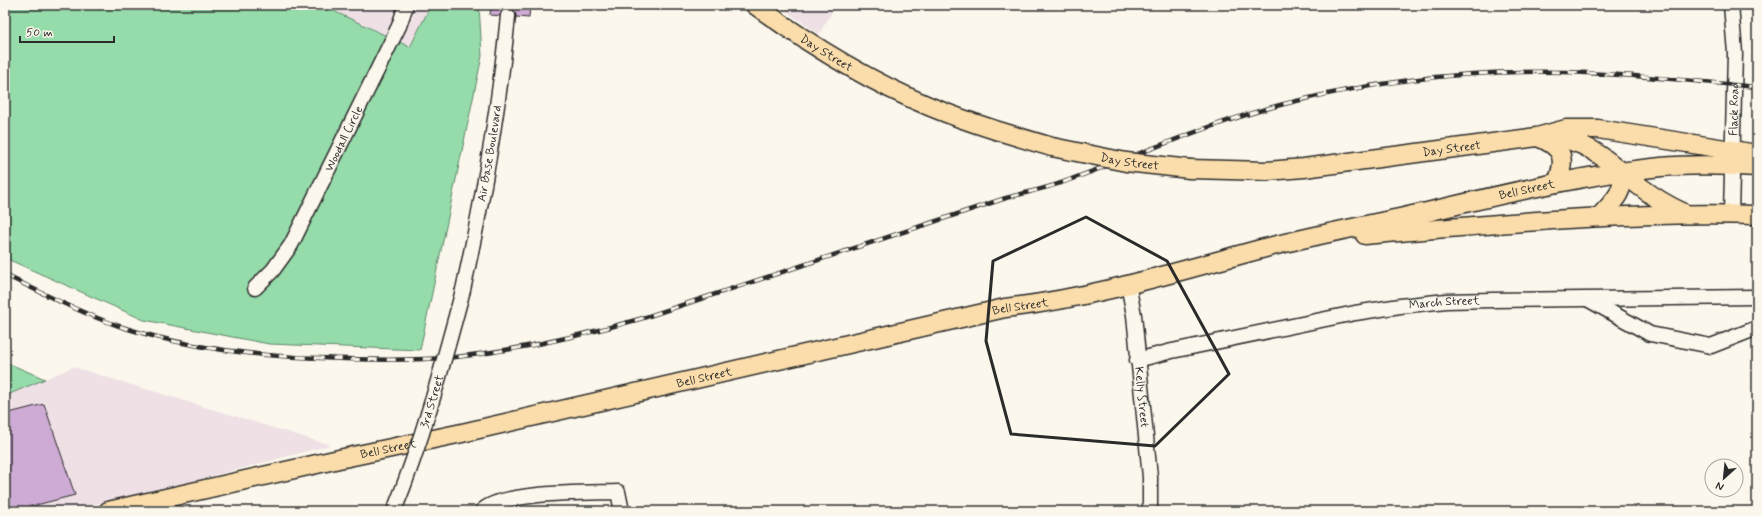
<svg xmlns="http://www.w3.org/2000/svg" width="1762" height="516" font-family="Mynerve,sans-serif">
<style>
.built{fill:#eee0e5}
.green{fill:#95dcaa;stroke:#60846a}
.building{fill:#ceabd4;stroke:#2b2b2b}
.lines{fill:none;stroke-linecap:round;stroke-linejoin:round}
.minor-tunnel{stroke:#d1cec5;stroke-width:14;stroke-dasharray:14 7;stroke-linecap:butt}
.minor-casing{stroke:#2b2b2b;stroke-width:17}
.major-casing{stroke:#2b2b2b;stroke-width:21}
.minor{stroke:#fbf7ec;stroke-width:14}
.major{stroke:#faddab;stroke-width:18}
.rail-casing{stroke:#2b2b2b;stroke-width:4.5}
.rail{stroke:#fbf7ec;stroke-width:3;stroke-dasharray:9;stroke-linecap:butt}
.minor-bridge-casing{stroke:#2b2b2b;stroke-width:17;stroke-linecap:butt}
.major-bridge-casing{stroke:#2b2b2b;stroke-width:21;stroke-linecap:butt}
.minor-bridge{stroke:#fbf7ec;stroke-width:14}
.major-bridge{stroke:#faddab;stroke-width:18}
.marked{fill:none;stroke:#2b2b2b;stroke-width:3;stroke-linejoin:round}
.labels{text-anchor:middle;stroke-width:3;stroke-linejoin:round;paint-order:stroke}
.street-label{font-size:12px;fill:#2b2b2b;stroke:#fbf7ec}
</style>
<rect width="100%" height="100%" fill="#fbf7ec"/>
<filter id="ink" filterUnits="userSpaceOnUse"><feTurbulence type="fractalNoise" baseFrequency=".025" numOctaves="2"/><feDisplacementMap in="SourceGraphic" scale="8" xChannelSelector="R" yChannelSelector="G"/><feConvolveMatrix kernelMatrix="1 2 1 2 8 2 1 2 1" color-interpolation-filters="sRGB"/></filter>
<g filter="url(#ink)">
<path class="built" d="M321 5H431L410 47Z
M777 5H836L819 34Z
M73 367 330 445 137 496 60 511H5V396Z"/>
<path class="green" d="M9 5H321L410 47 431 5H479L482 56 420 350 269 344 144 320 5 258V14Z
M5 362 45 379 5 396Z"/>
<path class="building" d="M491 5H530L529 18 490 15Z
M44 404 75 495 13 511H5V414Z"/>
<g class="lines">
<path class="minor-tunnel" d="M508 16 509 5"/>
<defs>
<g id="minor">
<path id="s1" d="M1731 214 1735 53 1731 5"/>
<path id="s2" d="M1128 284 1134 315 1150 477V511"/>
<path id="s3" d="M255 288 273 270 291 245 399 26 406 5"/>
<path id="s4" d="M463 290C483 199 499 108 508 16"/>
<path d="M1589 300 1650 334 1711 346 1757 328"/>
<path id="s5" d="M1137 360 1172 351 1355 313 1400 306 1446 301 1492 300 1757 297"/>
<path d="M482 511C501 491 589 493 618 492L622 511"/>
</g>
<g id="major">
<path id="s6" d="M755 5C810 45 868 81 931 107 970 123 1011 135 1052 147"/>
<path d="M1550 137C1589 139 1613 166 1642 188 1655 198 1669 206 1684 213"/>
<path d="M1540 138C1564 148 1566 159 1557 183"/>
<path id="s7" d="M1190 169 1267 171 1304 168 1537 137 1566 129H1598L1757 154"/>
<path d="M1600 216C1613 202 1625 192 1622 172"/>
<path d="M1365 235C1495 224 1626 211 1757 215"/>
<path id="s8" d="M108 511 339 459 462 433 1005 308C1092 298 1176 272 1261 249 1314 235 1369 225 1422 213 1501 195 1580 175 1661 167 1692 164 1725 165 1757 167"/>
</g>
</defs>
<use href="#minor" class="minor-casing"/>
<use href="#major" class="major-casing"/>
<use href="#minor" class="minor"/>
<use href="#major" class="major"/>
<defs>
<path id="rail" d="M5 275C43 293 82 314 122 327 187 348 253 356 320 358 365 360 411 361 456 357 519 350 581 336 643 318L1006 198C1027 192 1049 188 1069 180 1141 154 1210 123 1284 104 1375 81 1471 70 1564 72 1629 74 1693 81 1757 87"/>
</defs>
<use href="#rail" class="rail-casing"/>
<use href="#rail" class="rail"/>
<defs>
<g id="minor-bridge">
<path id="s9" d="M394 511C423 439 443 364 463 290"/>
</g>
<g id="major-bridge">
<path id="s10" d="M1052 147 1126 162 1190 169"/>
</g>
</defs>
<use href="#minor-bridge" class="minor-bridge-casing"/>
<use href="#major-bridge" class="major-bridge-casing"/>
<use href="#minor-bridge" class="minor-bridge"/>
<use href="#major-bridge" class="major-bridge"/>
</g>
</g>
<path class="marked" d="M1086 217 1167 261 1229 374 1155 446 1011 434 986 341 993 261Z"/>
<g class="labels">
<g class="street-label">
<text dy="4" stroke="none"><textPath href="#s6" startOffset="86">Day Street</textPath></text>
<text dy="4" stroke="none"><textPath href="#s1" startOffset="105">Flack Road</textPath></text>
<text dy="4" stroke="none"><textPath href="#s3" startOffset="175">Woodall Circle</textPath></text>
<text dy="4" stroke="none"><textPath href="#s7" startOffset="263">Day Street</textPath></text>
<text dy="4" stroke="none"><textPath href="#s4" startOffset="139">Air Base Boulevard</textPath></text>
<text dy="4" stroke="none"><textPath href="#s10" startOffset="79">Day Street</textPath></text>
<text dy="4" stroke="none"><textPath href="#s8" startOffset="1455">Bell Street</textPath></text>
<text dy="4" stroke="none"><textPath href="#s5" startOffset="313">March Street</textPath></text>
<text dy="4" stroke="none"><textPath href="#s8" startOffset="935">Bell Street</textPath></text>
<text dy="4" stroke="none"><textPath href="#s8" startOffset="611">Bell Street</textPath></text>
<text dy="4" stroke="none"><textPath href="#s2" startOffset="114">Kelly Street</textPath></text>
<text dy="4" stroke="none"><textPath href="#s9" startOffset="116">3rd Street</textPath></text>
<text dy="4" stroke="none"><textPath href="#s8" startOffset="287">Bell Street</textPath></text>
</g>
</g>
<rect width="1762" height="516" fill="none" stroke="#fbf7ec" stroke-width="20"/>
<rect x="10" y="10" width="1742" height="496" fill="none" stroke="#2b2b2b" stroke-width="1.5" filter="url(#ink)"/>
<g transform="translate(1724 478) rotate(207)"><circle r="19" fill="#fbf7ec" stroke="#a8a59f"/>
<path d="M0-3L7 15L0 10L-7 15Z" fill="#2b2b2b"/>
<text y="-6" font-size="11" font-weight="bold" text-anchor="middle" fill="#2b2b2b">N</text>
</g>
<path d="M20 36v6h94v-6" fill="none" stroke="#2b2b2b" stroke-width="2"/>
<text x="26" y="36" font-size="12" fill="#2b2b2b" stroke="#fbf7ec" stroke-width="3" paint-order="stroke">50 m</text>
</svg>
